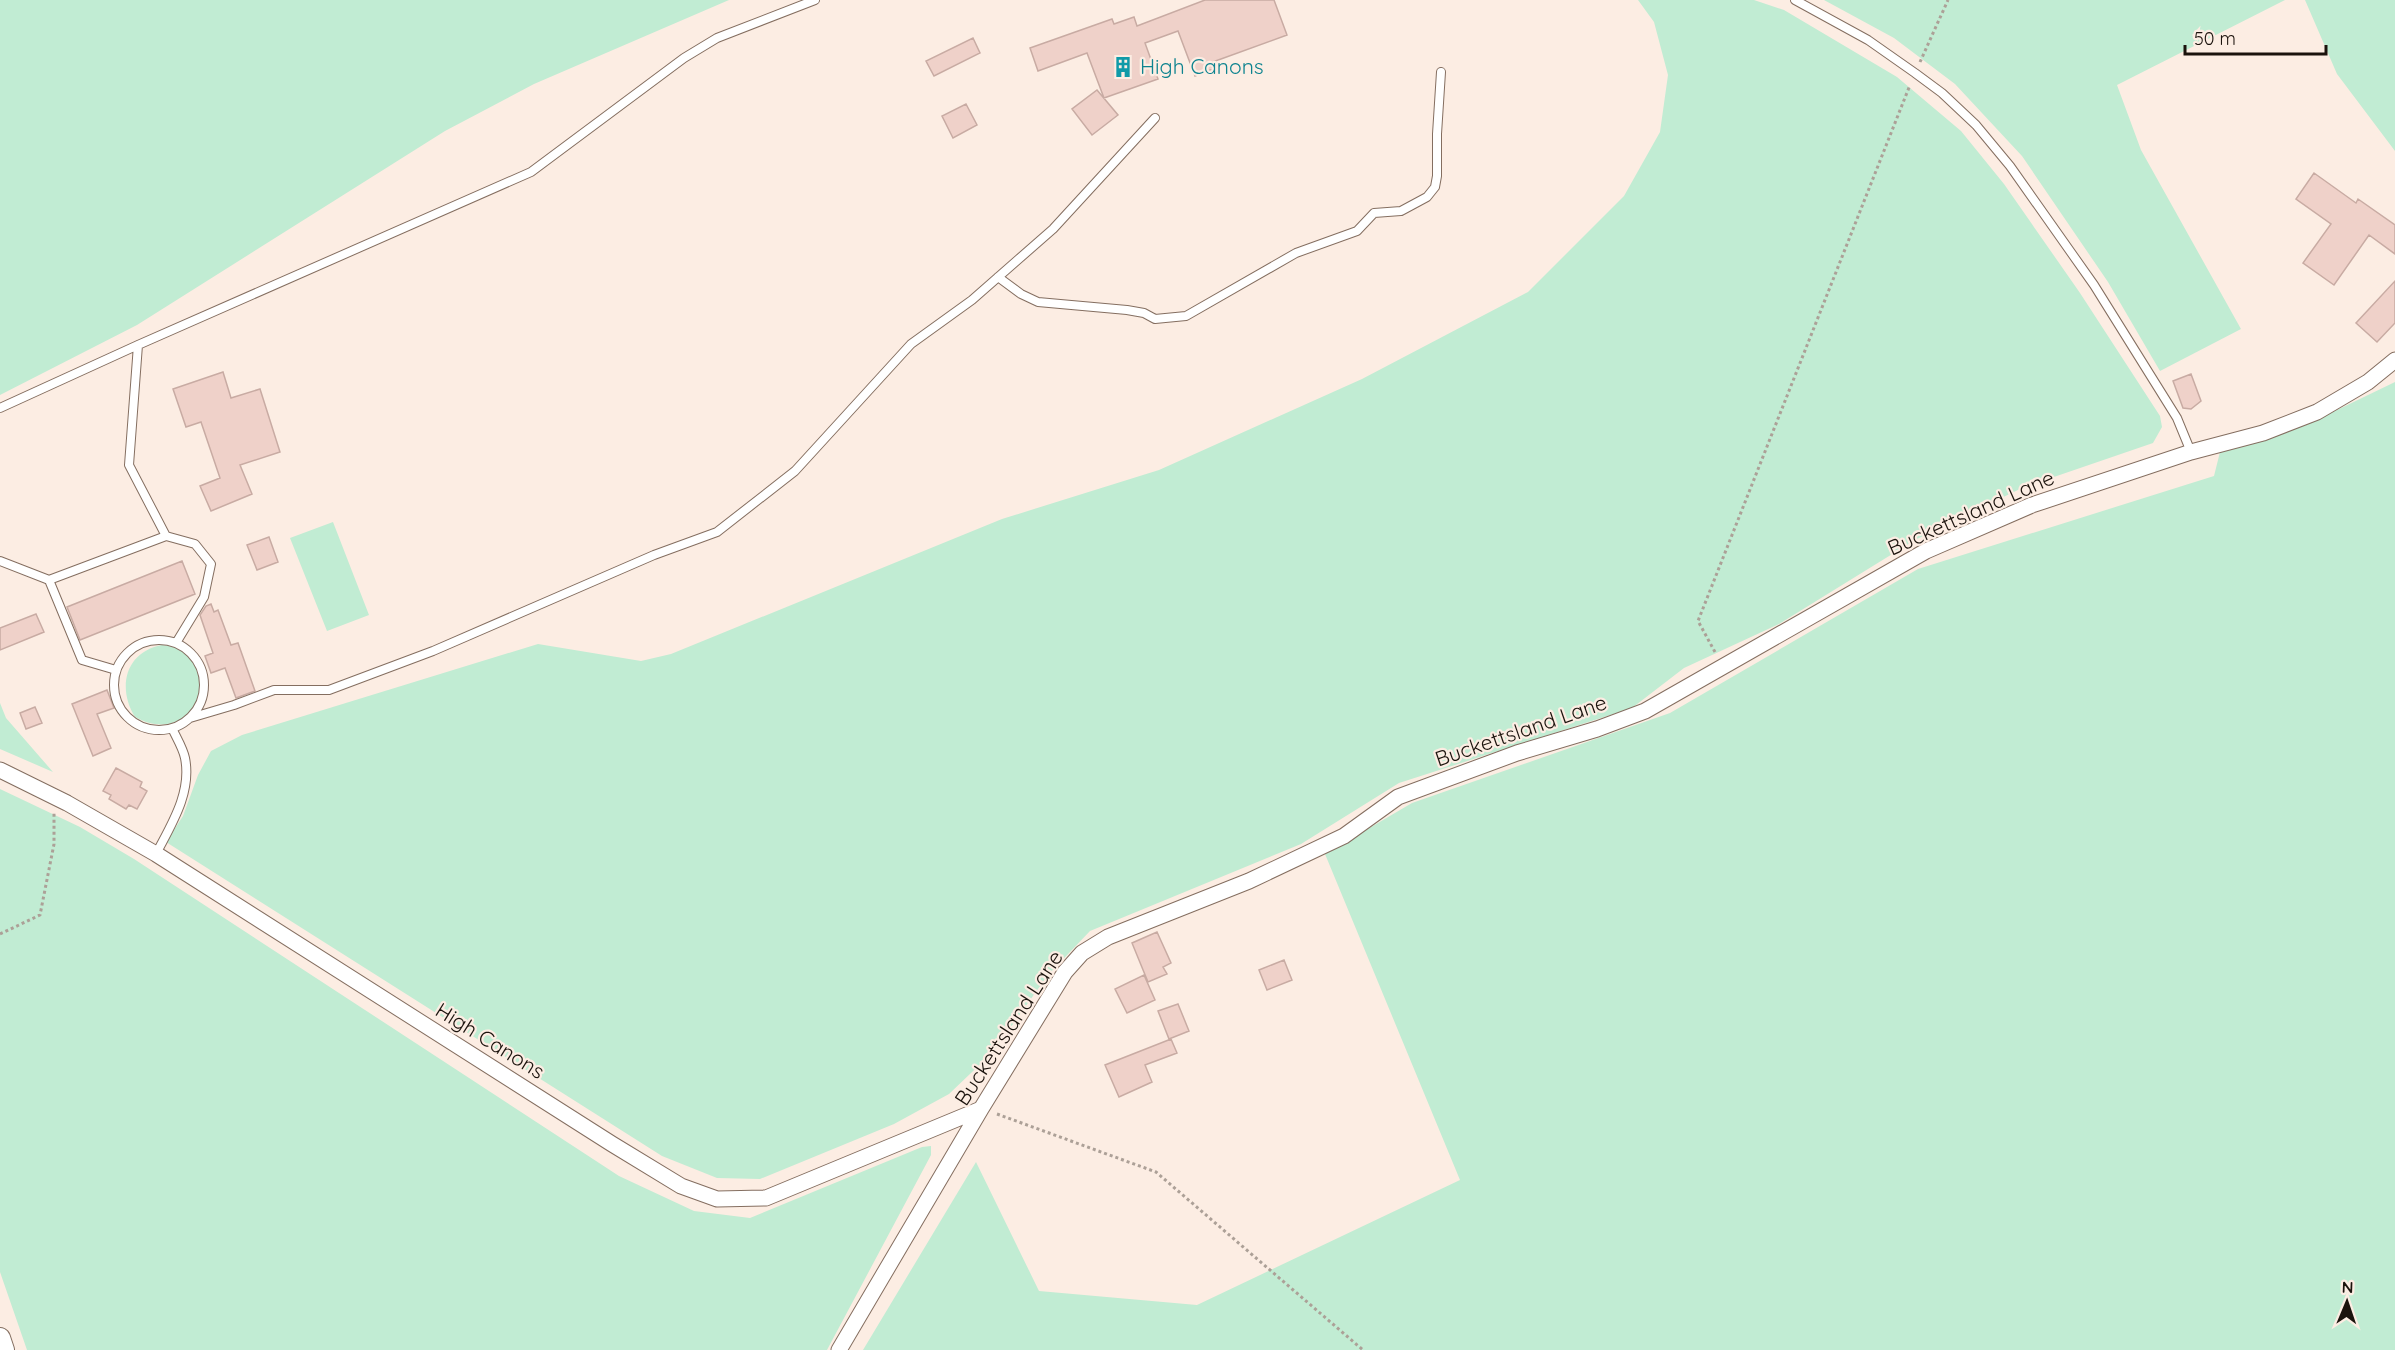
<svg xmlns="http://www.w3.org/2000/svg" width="2395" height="1350" font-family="Quicksand,sans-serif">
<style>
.green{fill:#c1ecd3}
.building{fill:#efd1c9;stroke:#c8aba3;stroke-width:1.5}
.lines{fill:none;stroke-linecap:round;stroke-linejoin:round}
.service-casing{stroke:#846e60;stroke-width:10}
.minor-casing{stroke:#846e60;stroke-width:17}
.tertiary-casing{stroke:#846e60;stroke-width:22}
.path{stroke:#aca097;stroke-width:3;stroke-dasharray:3 3;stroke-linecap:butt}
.service{stroke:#fff;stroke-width:8}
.minor{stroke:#fff;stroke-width:15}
.tertiary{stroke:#fff;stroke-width:20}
.labels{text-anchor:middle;stroke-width:4.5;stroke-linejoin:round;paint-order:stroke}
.culture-label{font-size:21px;fill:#0d838f;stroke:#fcede3;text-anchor:start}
.street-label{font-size:21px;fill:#1b130d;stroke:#fcede3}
</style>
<rect width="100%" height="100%" fill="#fcede3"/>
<path class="green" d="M0 0H729L534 84 445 131 137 325 0 395Z
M1638 0H1754L1784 10 1897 77 1961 131 2004 184 2080 293 2160 416 2162 427 2153 443 2022 488 1915 540 1779 624 1684 668 1632 708 1399 783 1301 844 1090 931 1048 975 993 1052 949 1094 894 1124 760 1179 717 1178 662 1156 166 842 183 816 198 775 211 751 242 735 538 644 641 661 671 654 1002 519 1159 470 1362 379 1528 292 1624 196 1660 132 1668 75 1654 22Z
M1824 0H2285L2117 85 2141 150 2241 329 2160 371 2108 282 2022 156 1955 84 1894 38Z
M2305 0H2395V151L2337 74Z
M2395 382V1350H863L976 1162 1039 1291 1197 1305 1460 1180 1325 854 1412 803 1670 713 1918 569 2214 476 2220 452 2306 425Z
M333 522 369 615 327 631 290 538Z
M162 645C235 653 198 752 135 717 117 688 125 652 162 645Z
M0 703 6 718 53 772 0 749Z
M0 789 80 827 134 859 619 1176 694 1211 750 1218 922 1147 931 1146V1155L827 1350H27L0 1272Z"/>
<path class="building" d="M1205 0H1274L1287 35 1210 63 1213 69 1195 76 1178 31 1145 43 1158 79 1104 98 1087 53 1038 71 1030 48 1112 19 1114 24 1134 17 1137 26Z
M973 38 980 53 934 76 926 61Z
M1097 90 1118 115 1092 135 1072 109Z
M966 104 977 125 953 138 942 116Z
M2314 173 2356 203 2358 199 2395 225V254L2369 235 2334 285 2303 263 2331 224 2296 199Z
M2395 281V323L2377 342 2356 323Z
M223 372 231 398 260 389 280 452 240 465 252 494 211 511 200 486 220 478 201 422 186 427 173 389Z
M2191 374 2201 401 2191 409 2183 408 2173 381Z
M269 537 278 562 257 570 247 545Z
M182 561 195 594 80 640 67 607Z
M211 604 214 612 218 610 231 645 238 643 255 691 236 698 225 668 211 673 205 656 213 653 200 615 206 606Z
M36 614 44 632 0 650V628Z
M107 690 114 708 97 714 111 748 93 756 72 704Z
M35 707 42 723 26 729 20 713Z
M116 768 142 782 140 787 147 791 137 809 129 805 126 809 109 799 111 795 103 791Z
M1157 932 1171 963 1163 967 1167 974 1148 982 1132 943Z
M1284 960 1292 980 1267 990 1259 970Z
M1144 975 1155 1000 1127 1013 1115 989Z
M1178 1004 1189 1031 1169 1039 1158 1011Z
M1171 1039 1177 1053 1145 1065 1152 1082 1119 1097 1105 1065Z"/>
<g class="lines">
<defs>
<path id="service" d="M1795 0 1868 40 1915 73 1942 93 1976 125 2010 166 2094 285 2177 418 2191 452
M998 277 1021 294 1038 302 1127 310 1144 313 1155 319 1186 316 1296 253 1357 231 1374 213 1401 211 1427 197 1435 187 1437 176V134L1441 72
M0 408 138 345 531 172 684 58 717 38 815 0
M166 536 195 544 211 564 204 597 176 643
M0 561 49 580 166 536 129 465 138 345
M49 580 82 660 116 670
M114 685a45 45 0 1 1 90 0a45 45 0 1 1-90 0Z
M190 718 234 705 274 690H329L433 651 654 555 717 532 795 471 911 344 972 300 1053 229 1155 118
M156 854C171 825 192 793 185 758 183 748 176 737 172 728"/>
<path id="minor" d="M0 770 67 803 156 854 612 1144 681 1186 717 1199 766 1198 981 1109
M839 1350 981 1109 1065 972 1082 953 1108 937 1249 881 1344 836 1398 797 1517 753 1597 729 1645 711 1926 551 2032 505 2191 452 2263 433 2317 412 2368 382 2395 360"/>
<path id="tertiary" d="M0 1338 4 1350"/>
</defs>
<use href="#service" class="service-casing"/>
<use href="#minor" class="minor-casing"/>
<use href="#tertiary" class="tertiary-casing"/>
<path class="path" d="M1920 62 1948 0
M1715 652 1698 621 1910 85
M0 934 40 915 54 844V813
M997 1114 1156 1172 1363 1350"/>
<use href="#service" class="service"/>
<use href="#minor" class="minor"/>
<use href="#tertiary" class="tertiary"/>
</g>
<defs>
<symbol id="building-bare" viewBox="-9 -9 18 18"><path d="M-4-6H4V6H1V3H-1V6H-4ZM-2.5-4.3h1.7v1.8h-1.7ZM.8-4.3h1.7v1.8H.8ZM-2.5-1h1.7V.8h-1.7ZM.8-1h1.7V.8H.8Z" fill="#0f9aa8" stroke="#fcede3" stroke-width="2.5" paint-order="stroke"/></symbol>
</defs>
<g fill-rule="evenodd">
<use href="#building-bare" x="1108" y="52" width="30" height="30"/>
</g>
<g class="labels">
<g class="culture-label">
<text x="1140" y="74">High Canons</text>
</g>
<g class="street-label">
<text transform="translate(1971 513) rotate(-24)" y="7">Buckettsland Lane</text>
<text transform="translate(1521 731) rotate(-19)" y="7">Buckettsland Lane</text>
<text transform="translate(1009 1028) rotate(-57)" y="7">Buckettsland Lane</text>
<text transform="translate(490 1041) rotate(32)" y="7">High Canons</text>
</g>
</g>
<g transform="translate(2347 1302) rotate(2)" stroke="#fcede3" stroke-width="4.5" paint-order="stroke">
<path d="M0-4.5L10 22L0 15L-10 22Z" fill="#1b130d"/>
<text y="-9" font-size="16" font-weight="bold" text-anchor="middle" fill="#1b130d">N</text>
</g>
<path d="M2185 45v9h141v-9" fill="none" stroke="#1b130d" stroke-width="3"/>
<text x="2194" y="45" font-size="18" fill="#1b130d" stroke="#fcede3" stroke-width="4.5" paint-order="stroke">50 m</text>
</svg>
